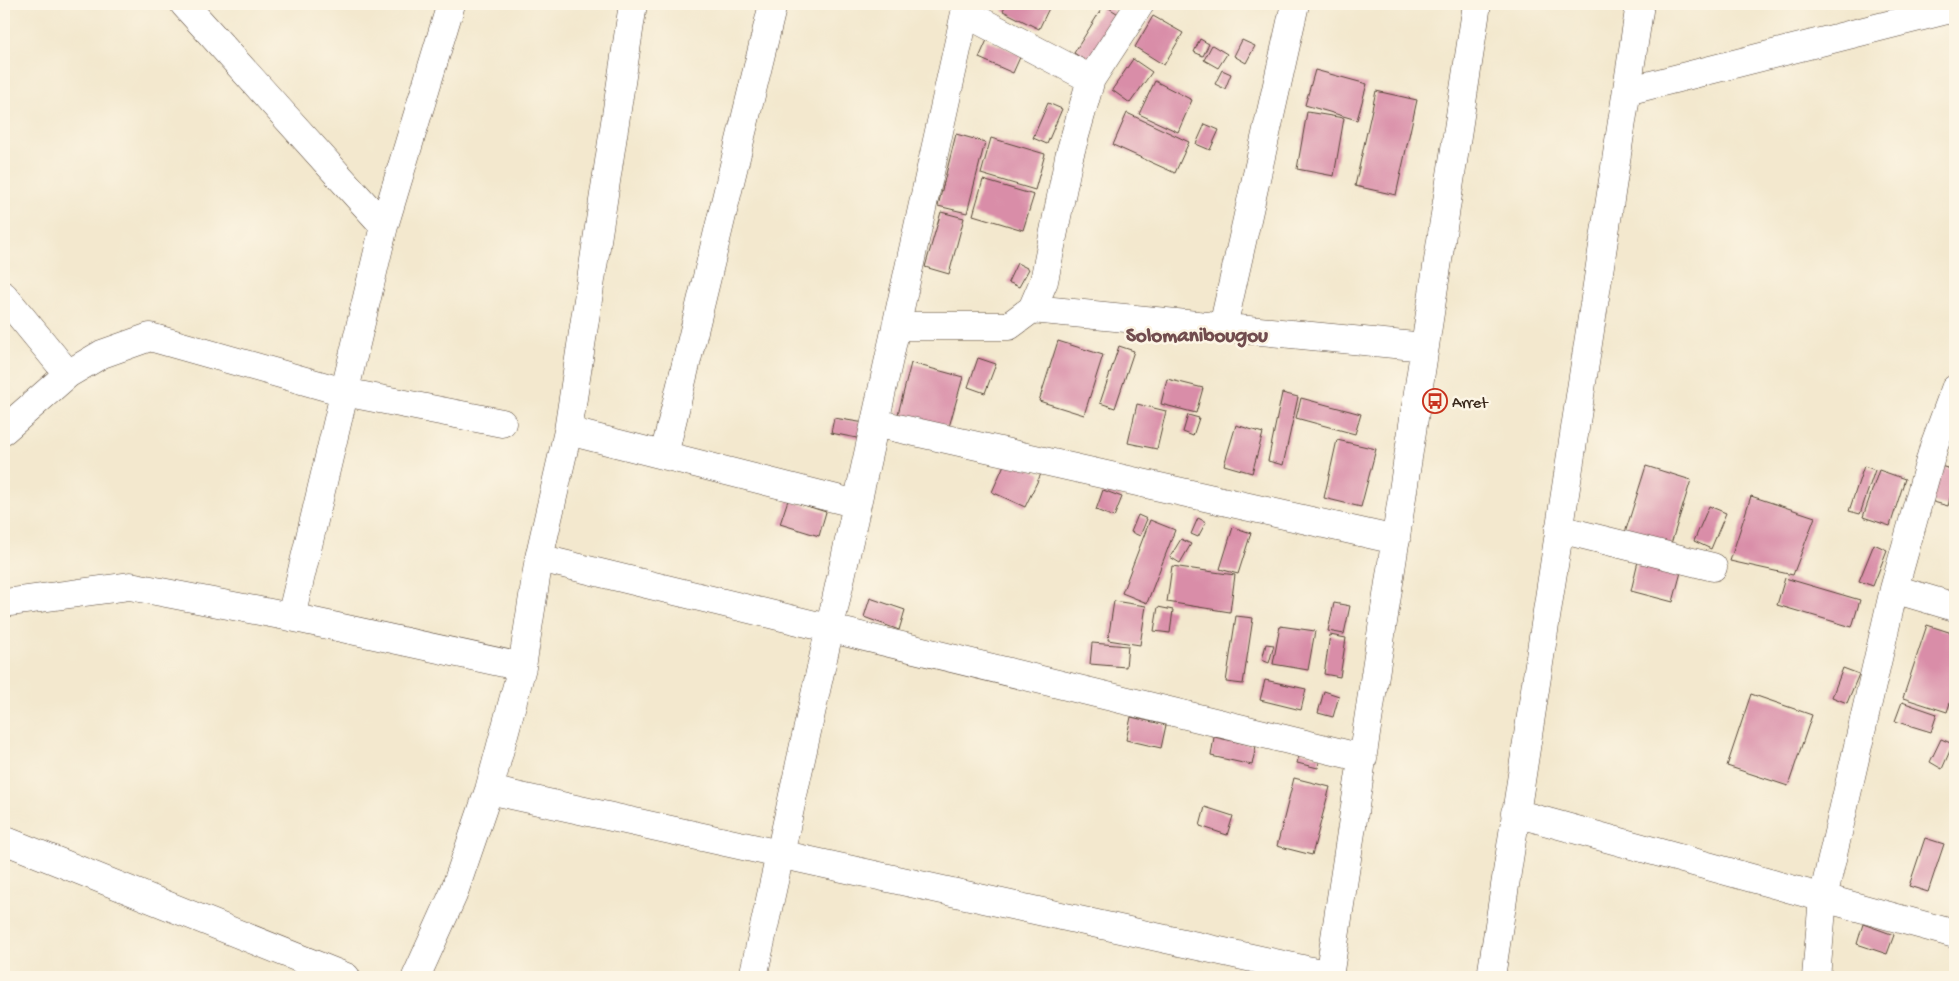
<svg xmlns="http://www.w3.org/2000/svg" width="1959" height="981" font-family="'Gochi Hand',sans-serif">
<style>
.building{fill:#d98da8}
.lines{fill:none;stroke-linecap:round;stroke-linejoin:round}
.minor-casing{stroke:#574638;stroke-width:29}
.minor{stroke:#fff;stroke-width:28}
.labels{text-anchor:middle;stroke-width:5;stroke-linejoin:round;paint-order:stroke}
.poi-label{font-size:16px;fill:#3b2a1e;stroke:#fcf5e5;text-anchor:start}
.district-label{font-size:21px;font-weight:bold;fill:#724d4e;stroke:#fcf5e5}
</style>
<rect width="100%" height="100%" fill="#fcf5e5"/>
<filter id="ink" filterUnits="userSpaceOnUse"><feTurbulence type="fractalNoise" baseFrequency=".02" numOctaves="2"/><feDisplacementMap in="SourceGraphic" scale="10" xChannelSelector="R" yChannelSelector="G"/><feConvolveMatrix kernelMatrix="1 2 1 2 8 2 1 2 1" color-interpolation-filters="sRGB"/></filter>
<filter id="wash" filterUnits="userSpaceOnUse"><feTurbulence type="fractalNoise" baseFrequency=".0096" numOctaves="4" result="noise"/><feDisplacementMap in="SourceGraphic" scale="20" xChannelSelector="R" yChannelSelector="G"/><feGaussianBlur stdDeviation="1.12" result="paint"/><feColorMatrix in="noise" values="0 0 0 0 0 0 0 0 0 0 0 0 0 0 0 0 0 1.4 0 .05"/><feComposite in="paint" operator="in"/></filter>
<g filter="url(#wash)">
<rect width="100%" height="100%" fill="#f3e8ce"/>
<g id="blocks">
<path class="building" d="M1007 4H1051L1039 29 1003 11Z
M1104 5 1120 15 1089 63 1074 53Z
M1153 16 1183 33 1164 65 1135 47Z
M1200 39 1209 44 1203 56 1194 52Z
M987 40 1021 55 1013 73 979 58Z
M1242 40 1255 46 1246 63 1234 56Z
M1212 45 1227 54 1218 68 1204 60Z
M1133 59 1152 72 1130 103 1112 90Z
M1222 70 1231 74 1225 89 1215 84Z
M1315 70 1367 84 1357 120 1305 105Z
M1155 81 1192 100 1178 132 1139 114Z
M1376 91 1417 100 1396 195 1355 186Z
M1048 103 1062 109 1047 144 1033 138Z
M1307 112 1344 118 1334 176 1297 169Z
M1127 113 1189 142 1175 173 1113 145Z
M1205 124 1219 130 1210 150 1196 144Z
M956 134 985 142 967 213 938 206Z
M991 138 1045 154 1035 190 981 174Z
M983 180 1034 195 1023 230 973 215Z
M941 212 964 218 949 274 925 267Z
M1017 263 1029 269 1019 287 1008 282Z
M1058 341 1103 355 1084 415 1039 401Z
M1119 346 1134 351 1115 408 1100 403Z
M978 358 996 364 985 393 968 387Z
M911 363 963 377 949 427 898 414Z
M1167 379 1203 388 1196 413 1161 404Z
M1282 393 1298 397 1283 465 1268 461Z
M1301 398 1361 414 1355 434 1296 418Z
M1137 404 1166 411 1157 449 1128 443Z
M1188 415 1199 418 1193 436 1183 432Z
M834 418 865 423 862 439 831 433Z
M1236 425 1263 433 1252 473 1224 465Z
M1337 440 1376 449 1361 507 1324 498Z
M1007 458 1041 474 1025 507 992 492Z
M1646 466 1691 480 1670 547 1625 533Z
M1864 466 1875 470 1860 514 1849 511Z
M1940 466 1955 470V480L1948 506 1930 501Z
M1879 470 1905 479 1890 526 1863 517Z
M1103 490 1122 497 1114 517 1096 510Z
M1751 496 1815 517 1793 575 1730 561Z
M788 500 826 512 819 536 780 524Z
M1709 506 1726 513 1711 549 1694 541Z
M1138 515 1147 519 1140 536 1131 532Z
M1198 518 1206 522 1198 537 1191 534Z
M1150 520 1175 530 1147 603 1122 593Z
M1233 527 1251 533 1238 574 1220 569Z
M1181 539 1191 544 1180 563 1170 557Z
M1874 544 1887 550 1873 586 1859 581Z
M1638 561 1681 572 1673 602 1631 591Z
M1172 566 1235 575 1230 612 1167 602Z
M1785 578 1860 600 1852 627 1777 605Z
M870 598 905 610 899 630 864 617Z
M1114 601 1146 606 1140 645 1108 640Z
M1334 603 1350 606 1344 634 1328 631Z
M1158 607 1173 610 1170 633 1154 631Z
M1236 616 1253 618 1243 684 1226 682Z
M1927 625 1955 634V688L1947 712 1903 698Z
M1280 626 1315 631 1308 670 1273 664Z
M1330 635 1346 638 1340 677 1324 674Z
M1092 643 1128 646 1126 667 1090 664Z
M1266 644 1274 645 1269 663 1262 660Z
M1843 668 1859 674 1847 703 1832 697Z
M1265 680 1306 689 1301 710 1260 700Z
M1324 691 1339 696 1333 717 1318 713Z
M1751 694 1812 715 1788 786 1727 766Z
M1902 702 1937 714 1931 732 1895 721Z
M1131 717 1166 725 1161 748 1126 740Z
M1214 737 1256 746 1252 765 1211 756Z
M1941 739 1953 744 1942 769 1930 762Z
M1300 751 1320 757 1318 768 1297 763Z
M1294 778 1330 787 1312 855 1277 846Z
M1205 807 1233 816 1227 835 1200 826Z
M1925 838 1944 844 1928 892 1909 886Z
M1863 924 1894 935 1887 954 1857 944Z"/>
</g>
</g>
<g filter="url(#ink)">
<use href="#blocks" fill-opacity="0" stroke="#574638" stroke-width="1"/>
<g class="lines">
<defs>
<path id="minor" d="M184 4 384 226
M965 13 1091 79
M1627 91 1955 8
M4 296 68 374
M1032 309 1425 347
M896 326H1009L1032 309 1044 281 1069 157 1091 79 1140 4
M1223 327 1295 4
M875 423 1396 540
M4 430 68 374 102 354 150 337 344 392 502 423
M568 431 857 504
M664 455 773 4
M1559 529 1713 567
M539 558 1363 758
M1894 589 1955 607
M4 603 130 586 291 617 384 226 451 4
M291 617 522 667
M489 790 1329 975
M1515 813 1955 934
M4 840 346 977
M416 977 453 895 489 790 522 667 539 558 568 431 633 4
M753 977 967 4
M1329 977 1477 4
M1491 977 1640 4
M1816 977 1823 898 1894 589 1934 446 1955 389"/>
</defs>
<use href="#minor" class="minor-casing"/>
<use href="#minor" class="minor"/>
</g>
</g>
<defs>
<symbol id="bus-ring" viewBox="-11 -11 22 22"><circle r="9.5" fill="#fcf5e5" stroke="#c8321e" stroke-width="1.5"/><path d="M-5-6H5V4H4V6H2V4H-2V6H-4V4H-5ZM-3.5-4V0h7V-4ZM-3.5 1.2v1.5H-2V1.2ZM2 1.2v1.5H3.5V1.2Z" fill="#c8321e"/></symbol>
</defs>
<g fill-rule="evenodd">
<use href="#bus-ring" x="1421" y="387" width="28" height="28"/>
</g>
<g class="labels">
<g class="poi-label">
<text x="1452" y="407">Arret</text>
</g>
<g class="district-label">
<text x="1197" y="341">Solomanibougou</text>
</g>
</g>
<rect width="1959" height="981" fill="none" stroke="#fcf5e5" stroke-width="20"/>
</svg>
